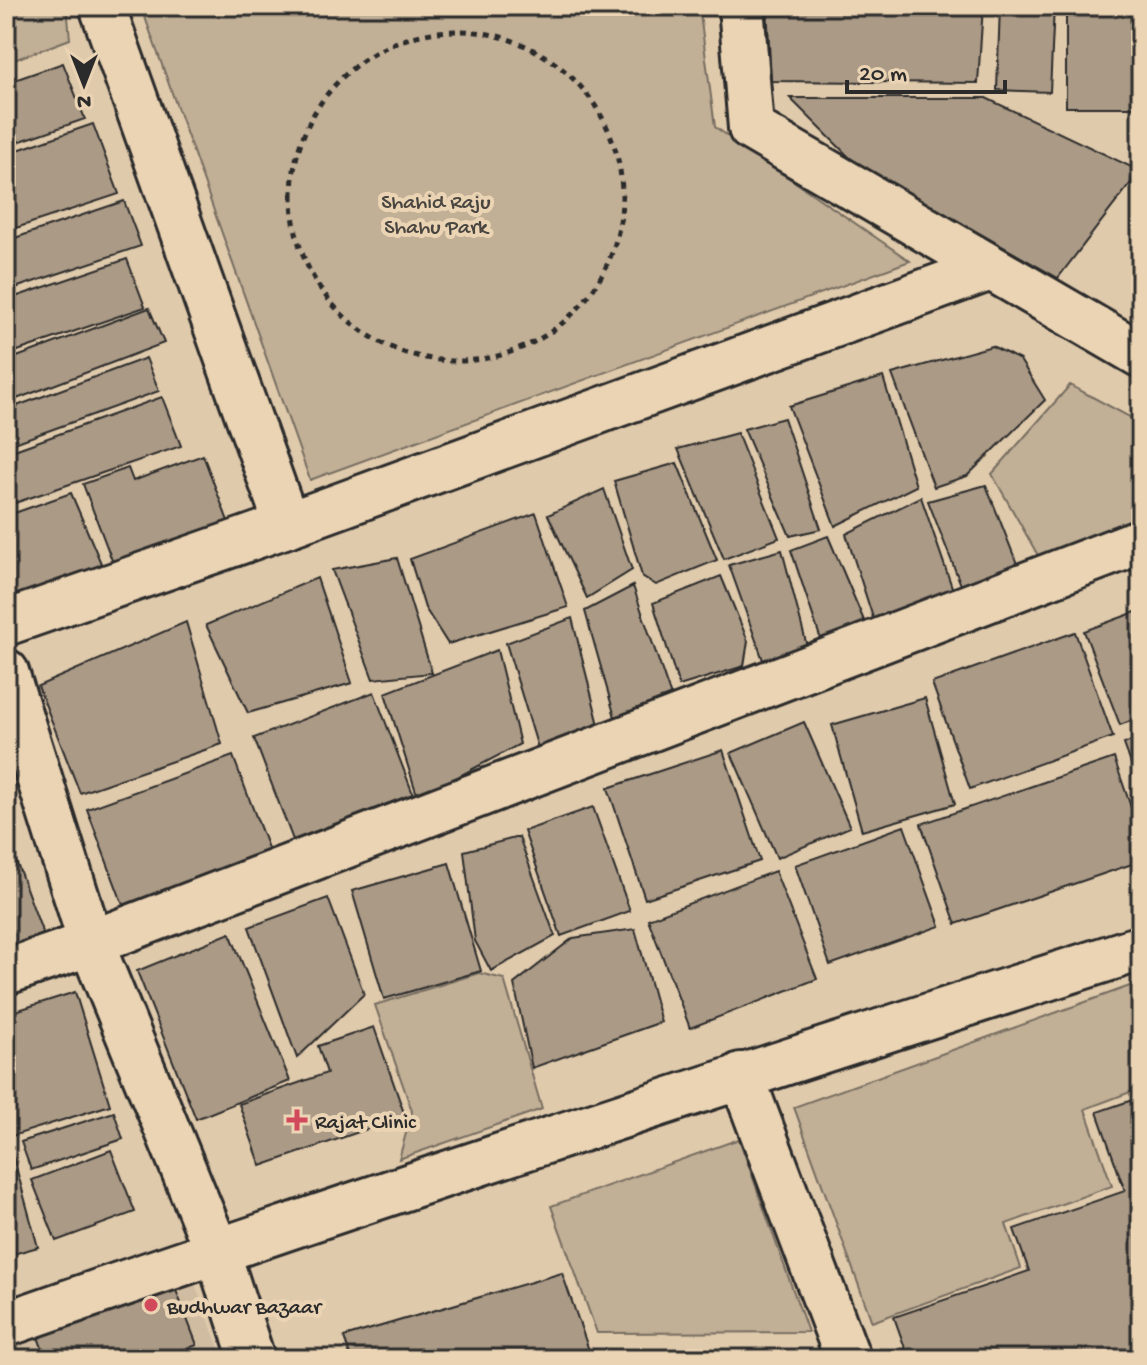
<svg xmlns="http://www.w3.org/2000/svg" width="1147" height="1365" font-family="'Gochi Hand',sans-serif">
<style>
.built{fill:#d0bca1}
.green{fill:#c1af96;stroke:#766d60;stroke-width:2}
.building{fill:#ab9a86;stroke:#2b2b2b;stroke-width:2}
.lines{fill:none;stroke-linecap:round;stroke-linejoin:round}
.minor-casing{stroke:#2b2b2b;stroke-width:50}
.path{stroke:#2b2b2b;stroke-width:5;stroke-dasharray:6 6;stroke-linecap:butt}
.minor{stroke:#ebd4b4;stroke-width:44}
.poi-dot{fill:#d1495b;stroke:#ebd4b4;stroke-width:3}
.labels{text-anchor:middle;stroke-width:8;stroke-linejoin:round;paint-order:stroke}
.park-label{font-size:22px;fill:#494540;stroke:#ebd4b4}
.poi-label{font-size:22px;fill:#2b2b2b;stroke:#ebd4b4;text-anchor:start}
</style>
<rect width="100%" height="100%" fill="#e0caac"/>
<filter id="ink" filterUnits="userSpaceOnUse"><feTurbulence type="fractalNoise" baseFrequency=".0125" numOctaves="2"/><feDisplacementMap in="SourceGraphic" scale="16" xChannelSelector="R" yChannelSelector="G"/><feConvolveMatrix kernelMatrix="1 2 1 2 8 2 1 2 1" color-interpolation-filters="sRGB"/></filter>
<g filter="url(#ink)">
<path class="built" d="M190 1271 223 1359H6V1339Z"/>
<path class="green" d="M6 6H67L70 39 6 63Z
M141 6H699L715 127 910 261 310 480Z
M1070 385 1141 423V518L1040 559 992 474Z
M479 973 504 979 542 1109 399 1159 412 1111 375 1005Z
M1141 982V1088L1085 1109 1112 1186 1006 1224 1021 1268 872 1322 794 1107Z
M739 1139 808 1332 597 1333 551 1206Z"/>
<path class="building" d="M767 6H983L978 83 771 81Z
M1000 6H1054L1050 92 997 90Z
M1066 6H1141V107H1066Z
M63 63 85 119 6 146V83Z
M790 98H986L1140 171 1058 278 856 164Z
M93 124 119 194 13 229 6 209V154Z
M124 201 141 246 6 291V241Z
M127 259 145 307 6 355V300Z
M149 308 164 343 6 403V361Z
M992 346 1020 360 1045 400 967 476 934 487 892 374Z
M146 358 159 391 6 446V410Z
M883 377 916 486 835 526 789 406Z
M162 397 181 446 6 506V453Z
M784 418 821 529 790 536 744 429Z
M737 433 779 538 724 559 678 449Z
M203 455 234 537 118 576 83 484 128 468 133 481Z
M677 463 717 560 656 585 642 576 614 481Z
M986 485 1019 569 963 590 928 501Z
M604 489 632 570 587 598 548 515Z
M71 493 106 575 20 604 6 570V516Z
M921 497 955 596 876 627 846 534Z
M536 513 568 607 448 644 425 608 410 559Z
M828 536 865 623 821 640 791 550Z
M782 550 808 650 763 660 729 565Z
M397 558 432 673 373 679 332 570Z
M721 576 748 641 744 666 679 686 653 603Z
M317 578 352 683 248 713 206 625Z
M633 586 671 697 617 724 585 611Z
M1141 610V717L1120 725 1084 631Z
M572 618 599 725 538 748 506 643Z
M186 622 222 744 80 793 38 686Z
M1075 632 1113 737 970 789 932 683Z
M497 650 520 744 418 798 385 693Z
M374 692 413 794 293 840 254 738Z
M925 698 955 804 862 831 832 725Z
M804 722 850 827 777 858 731 753Z
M1141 737V792L1124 744Z
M723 750 760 861 645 899 608 788Z
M233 756 269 851 123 905 87 809Z
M1114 758 1141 836V861L956 924 921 824Z
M593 807 630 911 561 936 524 831Z
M904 826 940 926 830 965 795 865Z
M6 834 43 934 6 947Z
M519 837 555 936 491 971 475 941 464 851Z
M449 863 481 971 384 999 352 891Z
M775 871 817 979 690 1028 648 919Z
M328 898 364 994 297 1058 249 927Z
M635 929 661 1022 532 1068 514 984 573 938Z
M230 933 290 1081 196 1119 137 971Z
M75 992 110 1105 6 1138V1014Z
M374 1027 405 1116 261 1166 239 1104 327 1073 318 1046Z
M1141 1097V1359H909L894 1317 1029 1271 1014 1229 1125 1191 1097 1112Z
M114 1112 123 1139 31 1170 21 1142Z
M11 1149 38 1247 6 1256V1150Z
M111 1150 135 1212 56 1241 32 1180Z
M562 1273 592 1359H351L344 1337Z
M174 1285 197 1345 158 1359H46L37 1334Z"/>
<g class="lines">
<defs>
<path id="minor" d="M102 6 287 525
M741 6 751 128 1141 355
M6 623 287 525 990 268
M6 672 91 943 217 1251 252 1359
M6 972 91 943 1141 541
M741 1075 848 1359
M6 1324C382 1193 761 1069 1141 948"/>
</defs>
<use href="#minor" class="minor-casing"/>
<path class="path" d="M292 196a165 165 0 1 1 330 0a165 165 0 1 1-330 0Z"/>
<use href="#minor" class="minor"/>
</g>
</g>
<g class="poi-dot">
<path d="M293 1108h8v8h8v8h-8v8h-8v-8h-8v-8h8z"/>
<circle cx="151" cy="1305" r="8"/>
</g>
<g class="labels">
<g class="park-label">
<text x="436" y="208">Shahid Raju<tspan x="436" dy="25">Shahu Park</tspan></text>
</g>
<g class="poi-label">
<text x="315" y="1128">Rajat Clinic</text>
<text x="167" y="1313">Budhwar Bazaar</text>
</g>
</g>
<rect width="1147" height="1365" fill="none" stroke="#ebd4b4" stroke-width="32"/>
<rect x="16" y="16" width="1115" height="1333" fill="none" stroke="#2b2b2b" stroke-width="3" filter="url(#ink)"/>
<g transform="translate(84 84) rotate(180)" stroke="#ebd4b4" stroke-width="6" paint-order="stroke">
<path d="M0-6L14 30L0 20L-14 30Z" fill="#2b2b2b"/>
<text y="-12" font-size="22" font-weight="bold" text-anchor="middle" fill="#2b2b2b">N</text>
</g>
<path d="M847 80v12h158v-12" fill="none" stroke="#2b2b2b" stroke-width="4"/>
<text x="859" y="80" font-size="24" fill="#2b2b2b" stroke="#ebd4b4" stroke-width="6" paint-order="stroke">20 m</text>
</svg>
